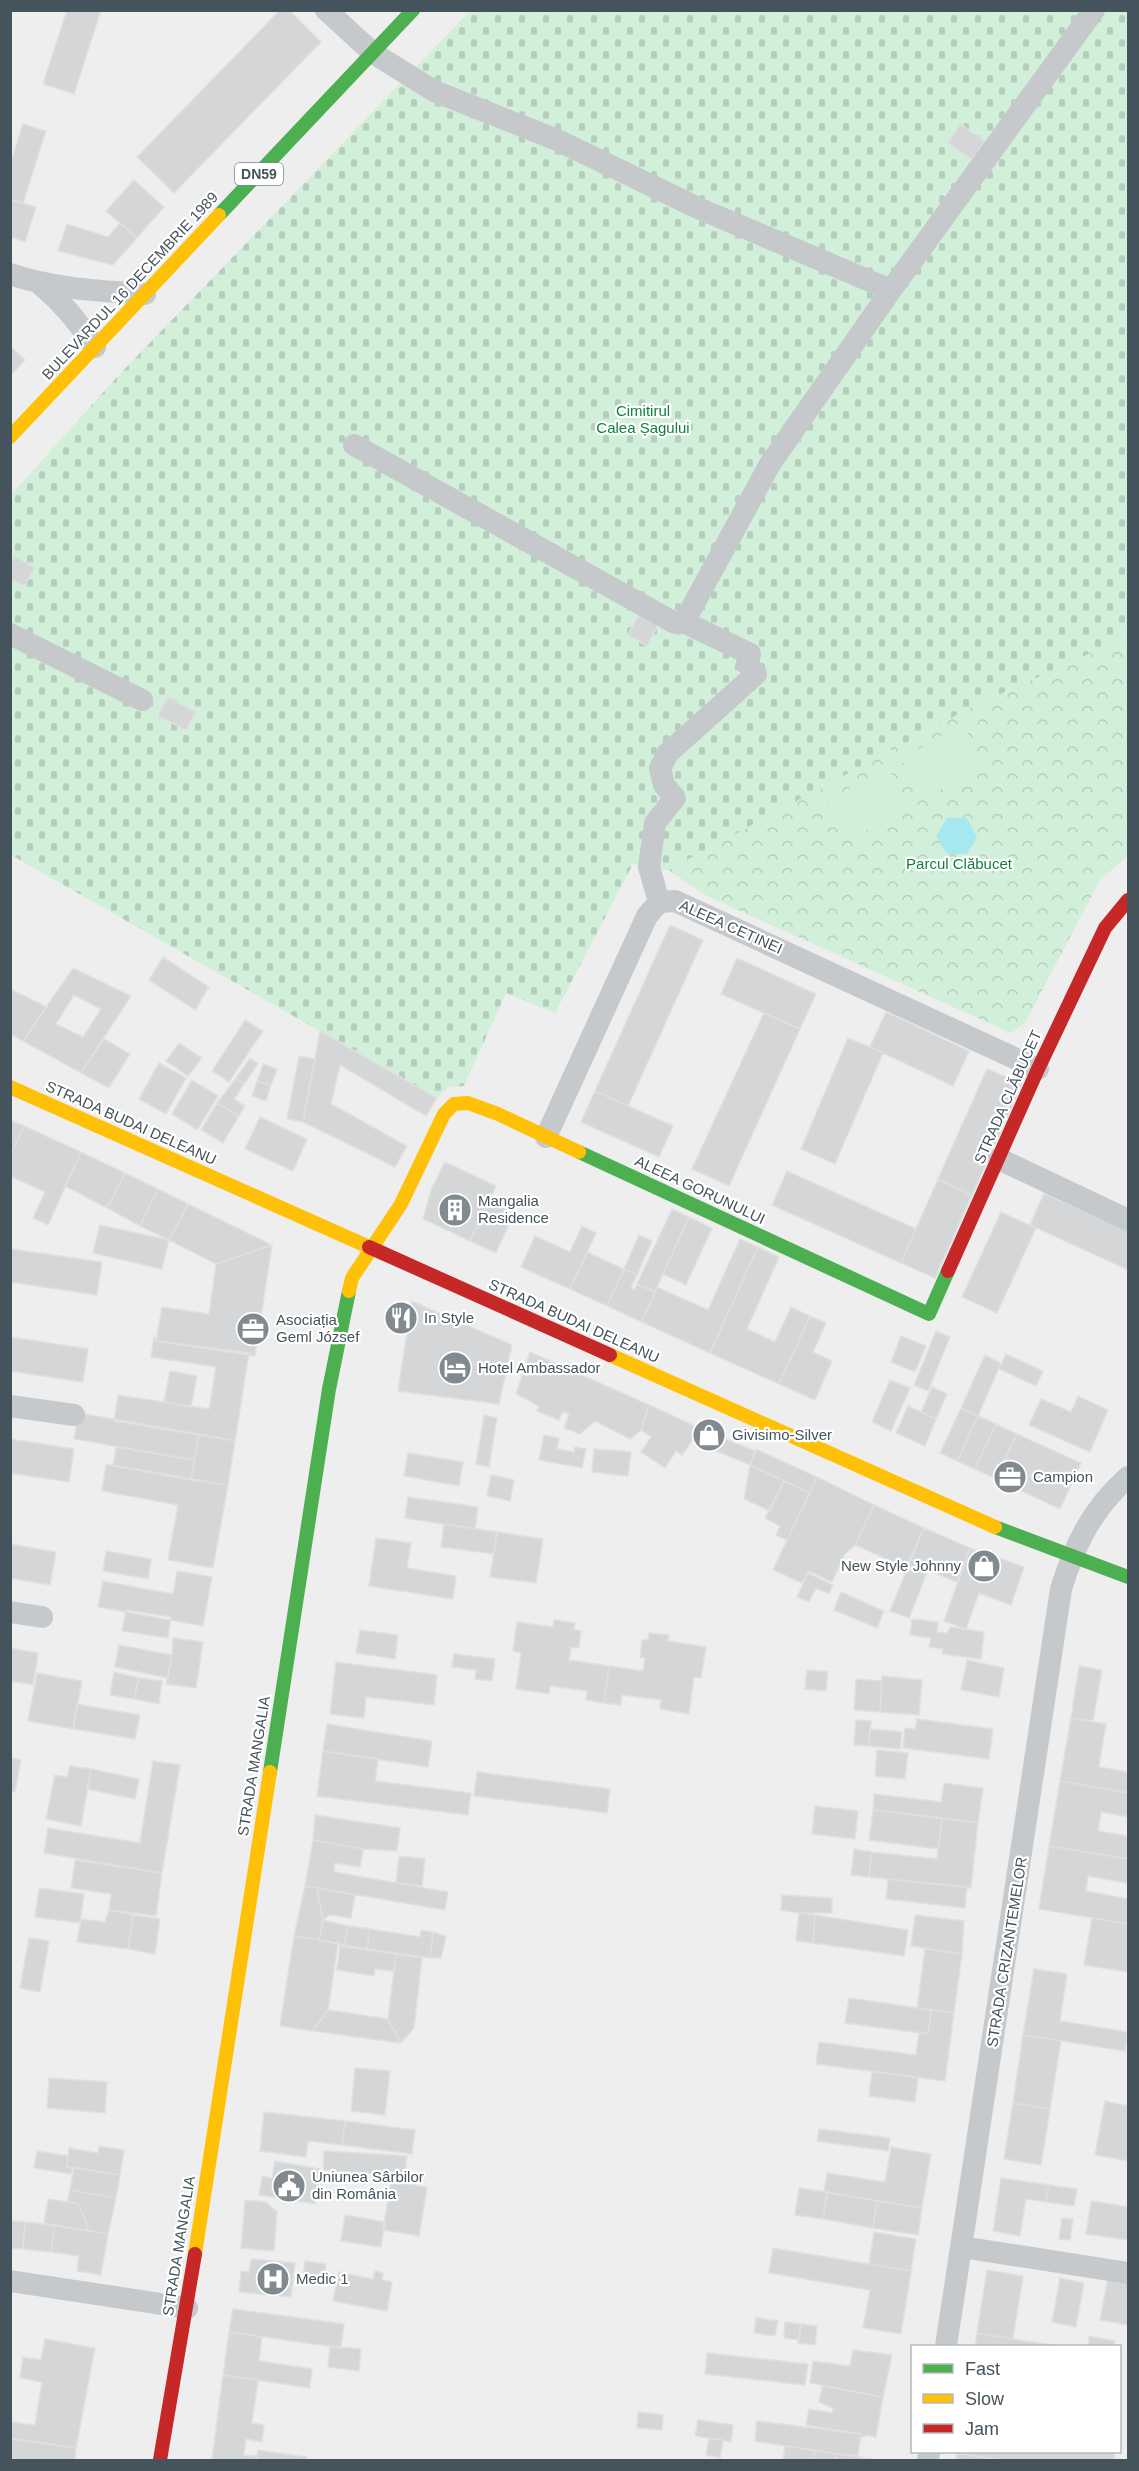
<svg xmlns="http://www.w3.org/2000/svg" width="1139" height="2471" font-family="Helvetica,sans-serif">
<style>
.forest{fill:url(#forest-crowns)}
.cemetery{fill:url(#cemetery-stones)}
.pitch{fill:#d2efd9}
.water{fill:#a5e8ef}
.building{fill:#d5d6d7;stroke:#e0e0e1;stroke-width:1.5;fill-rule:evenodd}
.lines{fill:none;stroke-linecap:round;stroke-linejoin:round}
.street{stroke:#c5c9cb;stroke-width:22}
.fast{stroke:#4caf50;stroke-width:14}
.slow{stroke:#ffc107;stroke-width:14}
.jam{stroke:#c62828;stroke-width:14}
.labels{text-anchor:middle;stroke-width:4.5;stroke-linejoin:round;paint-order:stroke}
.shield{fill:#fff;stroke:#7d878d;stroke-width:1.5}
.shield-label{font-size:14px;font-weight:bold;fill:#45545c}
.street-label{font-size:15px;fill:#45545c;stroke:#fff}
.park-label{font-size:15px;fill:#13803d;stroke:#fff}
.poi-label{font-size:15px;fill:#45545c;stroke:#fff;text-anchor:start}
</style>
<defs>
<pattern id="forest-crowns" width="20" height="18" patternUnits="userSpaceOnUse" patternTransform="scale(1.5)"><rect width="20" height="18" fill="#d2efd9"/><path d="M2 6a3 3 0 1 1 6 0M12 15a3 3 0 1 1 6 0" fill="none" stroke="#b6cfbd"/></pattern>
<pattern id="cemetery-stones" width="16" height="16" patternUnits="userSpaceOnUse" patternTransform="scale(1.5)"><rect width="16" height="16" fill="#d2efd9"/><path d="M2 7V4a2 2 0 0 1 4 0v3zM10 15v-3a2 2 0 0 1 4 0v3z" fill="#b6cfbd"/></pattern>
</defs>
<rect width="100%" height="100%" fill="#efeeee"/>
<path class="forest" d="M1128 636V856L1100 880 1025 1023 1011 1033 707 896 668 870 972 707Z"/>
<path class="cemetery" d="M470 11H1128V636L972 707 668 870 633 864 555 1013 506 993 464 1086 448 1087 437 1098 11 855V495L117 377Z"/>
<path class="pitch" d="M963 724 985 765 923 799 901 759Z
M888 767 910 807 848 841 826 801Z"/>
<path class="water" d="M947 818H967L977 837 967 854H947L936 836Z"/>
<path class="building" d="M67 10H101L74 94 43 84Z
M280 10H289L321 42 174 193 137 157Z
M23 124 46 131 23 203 10 199V164Z
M960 124 985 141 972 160 948 143Z
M134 180 164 207 137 238 106 211Z
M10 199 36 207 25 242 10 237Z
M120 223 137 238 113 265 58 251 67 224 108 237Z
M10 346 25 360 10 376Z
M15 556 35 568 24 586 10 578V564Z
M639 615 658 625 647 646 628 635Z
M168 697 196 712 186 730 158 716Z
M670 925 703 940 628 1106 595 1091Z
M163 957 209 987 195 1010 149 980Z
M737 958 816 994 800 1029 721 994Z
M73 968 131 996 81 1073 23 1041ZM74 995 101 1009 83 1037 56 1024Z
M10 989 47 1007 23 1041 10 1034Z
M886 1012 969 1051 953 1086 870 1047Z
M764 1013 800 1029 729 1186 692 1169Z
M245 1020 263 1031 229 1082 212 1071Z
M320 1031 437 1098 426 1116 340 1065 331 1104 407 1146 395 1167 303 1122Z
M848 1038 883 1053 835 1164 801 1149Z
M104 1039 130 1054 109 1088 81 1073Z
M179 1043 202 1058 188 1076 166 1061Z
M299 1056 315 1059 303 1122 287 1119Z
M250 1058 258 1064 244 1084 236 1078Z
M159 1063 186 1078 166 1114 139 1099Z
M263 1064 277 1069 271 1085 257 1081Z
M987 1069 1022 1084 972 1195 938 1179Z
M236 1078 244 1084 234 1099 245 1106 239 1116 217 1103Z
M192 1080 218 1096 197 1130 172 1114Z
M257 1081 271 1085 266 1101 252 1096Z
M595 1091 673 1126 659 1157 581 1122Z
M217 1103 239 1116 223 1143 201 1130Z
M260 1117 307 1139 293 1171 245 1149Z
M10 1120 24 1126 10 1155Z
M24 1126 81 1152 48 1225 33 1218 45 1192 10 1176V1155Z
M81 1152 125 1173 107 1208 65 1186Z
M445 1162 496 1186 470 1241 423 1219 431 1190Z
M787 1171 916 1229 901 1263 772 1205Z
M125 1173 158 1189 140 1226 107 1208Z
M938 1179 972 1195 935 1278 901 1263Z
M158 1189 188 1204 169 1240 140 1226Z
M1044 1193 1128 1231V1270L1030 1225Z
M489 1201 514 1213 496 1253 470 1241Z
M188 1204 272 1245 216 1264 169 1240Z
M672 1209 689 1217 655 1292 637 1284Z
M1001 1212 1036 1228 997 1313 962 1297Z
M689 1217 712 1228 686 1285 663 1274Z
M100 1225 169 1240 162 1269 93 1253Z
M582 1226 596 1233 570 1289 521 1267 535 1236 570 1252Z
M639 1235 652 1241 637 1275 624 1269Z
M740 1239 758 1247 710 1353 642 1322 657 1287 708 1310Z
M272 1245 255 1356 156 1341 162 1307 209 1314 216 1264Z
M758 1247 779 1257 747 1329 775 1342 791 1307 810 1316 779 1384 710 1353Z
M11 1249 102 1262 97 1295 10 1282Z
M587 1252 624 1269 607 1306 570 1289Z
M624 1269 637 1275 631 1288 634 1290 637 1284 655 1292 642 1322 607 1306Z
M412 1301 512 1345 499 1404 398 1391Z
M810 1316 826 1323 813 1352 832 1361 815 1400 779 1384Z
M936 1331 950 1337 928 1391 914 1385Z
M901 1336 926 1346 915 1372 891 1362Z
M10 1337 88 1349 83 1382 10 1371Z
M154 1337 156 1341 249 1353 235 1441 114 1421 118 1395 209 1409 216 1367 151 1357Z
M530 1352 649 1405 641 1430 630 1439 595 1421 580 1434 564 1428 569 1414 563 1411 559 1420 537 1411 539 1406 516 1394Z
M1006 1354 1043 1371 1036 1386 999 1369Z
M985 1355 1001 1363 978 1416 961 1408Z
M170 1371 197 1376 191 1407 164 1402Z
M890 1380 910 1388 891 1431 872 1422Z
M932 1387 947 1394 936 1419 921 1412Z
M1078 1396 1108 1410 1090 1452 1029 1425 1041 1399 1071 1412Z
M649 1405 697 1427 692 1441 682 1455 676 1451 665 1468 641 1452 651 1437 641 1430Z
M908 1406 936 1419 925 1446 896 1433Z
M961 1408 978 1416 957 1461 940 1453Z
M79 1413 199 1434 194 1460 74 1439Z
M484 1415 497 1418 489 1467 476 1464Z
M978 1416 996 1424 975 1469 957 1461Z
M996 1424 1017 1434 996 1479 975 1469Z
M697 1427 755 1451 750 1465 692 1441Z
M199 1434 235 1441 228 1485 191 1480Z
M1017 1434 1081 1463 1060 1509 996 1479Z
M544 1435 559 1438 557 1449 574 1452 575 1447 586 1449 582 1468 539 1460Z
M10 1439 74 1449 69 1482 10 1473Z
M116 1447 194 1460 191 1480 113 1466Z
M594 1449 631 1452 628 1476 592 1472Z
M756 1449 817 1477 810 1493 750 1465Z
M408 1453 463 1462 459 1486 404 1476Z
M106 1464 228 1485 213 1568 168 1560 178 1505 102 1491Z
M750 1465 784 1481 770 1511 744 1499Z
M491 1475 514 1480 510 1501 487 1496Z
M817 1477 874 1505 855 1545 845 1554 832 1582 808 1571 802 1583 773 1570Z
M784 1481 810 1493 787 1540 776 1535 780 1526 765 1518Z
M408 1497 478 1507 475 1529 405 1518Z
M874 1505 924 1528 906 1568 855 1545Z
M444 1524 497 1532 494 1554 441 1547Z
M924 1528 970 1548 957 1582 928 1570 909 1618 890 1611Z
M497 1532 543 1539 536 1583 490 1577Z
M376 1538 411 1543 407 1568 456 1576 453 1599 369 1586Z
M10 1544 56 1552 50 1585 10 1578Z
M970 1548 1024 1567 1011 1605 979 1593 966 1629 944 1621Z
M106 1551 151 1559 148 1579 103 1571Z
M177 1571 212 1577 203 1626 98 1607 103 1581 173 1594Z
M808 1573 833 1585 829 1594 816 1588 809 1602 797 1597Z
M841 1592 884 1611 877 1628 834 1610Z
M126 1610 171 1617 168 1638 122 1631Z
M912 1619 938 1622 937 1632 947 1633 950 1627 984 1632 981 1659 942 1654 943 1649 929 1647 931 1638 910 1635Z
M554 1620 575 1623 574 1630 581 1631 579 1648 571 1647 569 1660 609 1666 604 1703 586 1700 587 1691 550 1686 549 1694 516 1689 521 1653 513 1651 517 1622 553 1627Z
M360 1630 398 1635 395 1659 356 1653Z
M649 1633 669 1635 668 1641 706 1647 701 1678 694 1677 689 1714 660 1709 661 1700 622 1695 621 1705 604 1703 609 1666 643 1671 645 1658 640 1657 642 1640H648Z
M173 1638 203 1642 196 1688 166 1684 172 1655Z
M119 1645 172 1655 168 1678 115 1667Z
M10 1648 38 1653 33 1685 10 1681Z
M454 1654 495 1659 492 1681 475 1679 476 1670 452 1667Z
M967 1660 1004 1668 999 1697 961 1690Z
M336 1662 437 1675 434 1705 366 1697 364 1718 330 1714Z
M1079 1666 1102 1670 1093 1721 1071 1718Z
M807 1670 828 1672 826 1691 805 1689Z
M114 1672 139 1678 134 1699 110 1695Z
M37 1673 82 1681 73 1729 28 1721Z
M882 1676 922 1680 919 1715 880 1712Z
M139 1678 162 1681 159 1704 134 1699Z
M856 1679 882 1681 880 1712 854 1710Z
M77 1704 140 1715 135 1739 73 1729Z
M1071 1718 1106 1724 1099 1767 1128 1772V1793L1060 1781Z
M917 1719 993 1729 989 1759 903 1748 905 1728 915 1729Z
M856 1720 871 1721 869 1746 854 1745Z
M327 1724 432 1741 428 1767 323 1751Z
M870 1729 902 1732 900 1749 869 1746Z
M877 1750 908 1753 905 1779 875 1776Z
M323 1751 378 1759 375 1781 471 1793 468 1815 317 1796Z
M10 1758 21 1760 15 1792 10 1791Z
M153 1761 180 1765 162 1873 44 1853 48 1828 140 1843Z
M70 1766 91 1769 81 1826 46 1819 55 1775 67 1777Z
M91 1769 139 1779 135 1799 87 1789Z
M477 1772 610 1789 607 1813 474 1796Z
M1060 1781 1128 1793V1817L1101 1812 1098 1831 1128 1836V1859L1049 1846Z
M944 1783 983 1788 978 1823 873 1810 874 1794 941 1802Z
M815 1806 858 1811 855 1839 812 1834Z
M873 1810 942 1818 938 1849 869 1840Z
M315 1815 400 1828 397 1851 363 1849 313 1840Z
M942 1818 978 1823 971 1888 869 1877 872 1852 937 1859Z
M313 1840 363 1849 360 1867 335 1863 334 1872 448 1892 445 1910 305 1886Z
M1049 1846 1128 1859V1883L1088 1876 1086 1891 1128 1899V1924L1039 1909Z
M854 1849 872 1852 869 1877 851 1875Z
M399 1856 425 1859 422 1886 396 1883Z
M75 1860 162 1873 156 1916 109 1910 111 1894 71 1888Z
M888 1879 967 1887 965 1908 886 1899Z
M305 1886 317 1888 323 1920 319 1940 294 1936Z
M39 1888 84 1894 80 1923 35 1917Z
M317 1888 355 1895 351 1918 329 1915 323 1920Z
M782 1895 832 1898V1913H799L781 1910Z
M109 1910 133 1915 128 1949 77 1942 81 1919 105 1922Z
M799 1913 815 1915 813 1943 796 1941Z
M133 1915 160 1919 155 1954 128 1949Z
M815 1915 908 1930 904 1956 813 1943Z
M915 1915 964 1921 962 1954 911 1946Z
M1092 1918 1128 1924V1972L1084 1965Z
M323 1920 348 1926 344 1945 319 1940Z
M348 1926 370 1929 367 1949 344 1945Z
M370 1929 420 1937 421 1930 433 1932 430 1958 367 1949Z
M433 1932 446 1936 441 1958H430Z
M294 1936 338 1943 328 2010 313 2031 280 2026Z
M29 1938 49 1941 40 1992 20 1988Z
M340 1946 396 1954 393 1971 375 1969 374 1976 337 1970Z
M925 1949 962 1954 954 2013 917 2008Z
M396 1954 422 1958 414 2028 401 2043 388 2019Z
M1034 1969 1067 1974 1060 2021 1128 2032 1125 2051 1023 2035Z
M849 1998 931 2010 928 2034 845 2023Z
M328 2010 388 2019 401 2043 313 2031Z
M931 2010 954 2013 945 2081 816 2064 819 2042 916 2055 919 2032 928 2034Z
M1023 2035 1061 2041 1050 2109 1013 2103Z
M355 2068 390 2071 385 2115 351 2111Z
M872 2071 918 2078 915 2102 869 2096Z
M49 2078 107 2082 105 2113 47 2108Z
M1105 2101 1128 2106V2161L1095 2155Z
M1013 2103 1050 2109 1041 2165 1004 2159Z
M264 2112 345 2121 342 2145 308 2141 306 2157 260 2151Z
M345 2121 415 2130 412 2154 342 2145Z
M819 2129 890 2138 888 2151 817 2141Z
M99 2146 124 2150 120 2175 67 2167 69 2148 98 2153Z
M891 2147 931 2154 922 2208 824 2192 827 2173 885 2182Z
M37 2151 68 2156 67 2167 72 2168 71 2174 34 2168Z
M324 2151 407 2156 405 2176 323 2170Z
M275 2161 320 2169 315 2204 259 2195 262 2176 272 2178Z
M74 2167 120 2175 116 2198 70 2190Z
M1001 2178 1049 2185 1046 2202 1026 2199 1020 2236 993 2231Z
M391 2181 427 2187 419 2236 383 2230Z
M1049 2185 1077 2189 1074 2206 1046 2202Z
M799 2188 827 2192 823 2219 795 2215Z
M70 2190 116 2198 108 2234 89 2231 79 2204 67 2202Z
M827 2192 877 2201 873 2228 823 2219Z
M48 2199 79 2204 89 2231 44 2224Z
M245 2200 266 2202 277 2212 274 2251 241 2248Z
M877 2201 922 2208 918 2235 873 2228Z
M1091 2201 1128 2207V2240L1086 2234Z
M345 2215 385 2222 381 2247 341 2241Z
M1062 2218 1073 2219 1070 2240 1059 2239Z
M10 2221 25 2222 23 2249 10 2248Z
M25 2222 55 2225 51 2252 23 2249Z
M55 2225 108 2234 101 2275 77 2271 79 2256 51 2252Z
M874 2232 916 2239 911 2271 869 2264Z
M773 2248 911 2271 901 2334 863 2328 870 2290 769 2273Z
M251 2259 295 2263 291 2297 239 2292 241 2271 249 2272Z
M305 2261 326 2264 323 2280 303 2277Z
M987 2270 1023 2276 1013 2339 977 2333Z
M375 2271 383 2273 382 2280 392 2282 387 2311 333 2301 339 2272 373 2279Z
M1060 2278 1084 2283 1076 2327 1052 2322Z
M1108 2278 1128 2282V2325L1100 2320Z
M233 2309 344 2324 341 2348 229 2332Z
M756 2318 778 2321 775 2336 754 2333Z
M785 2322 801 2324 799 2340 784 2338Z
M801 2324 817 2326 815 2345 798 2343Z
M229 2332 262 2337 259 2361 312 2369 310 2388 223 2375Z
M977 2333 1013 2339 1062 2346H975Z
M1089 2336 1115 2341 1114 2346H1088Z
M45 2339 95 2348 76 2448 10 2438V2422L35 2425 42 2382 20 2378 23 2357 41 2360Z
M330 2346 361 2349 359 2371 328 2367Z
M853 2350 892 2355 883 2397 810 2383 813 2361 850 2366Z
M707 2353 808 2364 805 2385 705 2374Z
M223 2375 258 2380 252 2423 264 2425 262 2442 246 2439 244 2455 256 2456V2460H212Z
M822 2386 883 2397 876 2437 867 2435 860 2438 861 2434 806 2425 809 2409 832 2413 833 2408 819 2402Z
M638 2412 663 2415 662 2430 637 2428Z
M698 2420 733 2425 731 2442 695 2436Z
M757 2421 861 2434 858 2455 837 2454 755 2441Z
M709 2438 723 2440 720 2458 706 2455Z
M10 2439 76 2448 75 2460H10Z
M785 2446 815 2450 813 2460H783Z
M258 2450 307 2457 306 2460H256Z
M815 2450 837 2454 836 2460H813Z
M958 2452H1115L1114 2460H1001L957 2453Z
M957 2453 990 2459 989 2460H956Z
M837 2454 872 2459V2460H836Z"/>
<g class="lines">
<path class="street" d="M326 10 373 53 434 91 557 140 698 208 891 290
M10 274C54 289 99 291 145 294
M40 284C63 303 78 322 95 347
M354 445 675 623 684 622 750 654 747 664 756 674 668 753 660 768 664 785 675 798 655 823 649 867 659 902
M684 622 770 464 891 290 1094 10
M10 634 142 700
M546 1137 647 916 659 902 675 901 1038 1069
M999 1159 1128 1220
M10 1406 74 1415
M10 1612 42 1617
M962 2247 1128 2273
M10 2281 187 2308
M946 2346 1061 1589C1075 1544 1092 1509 1128 1477
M928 2460 929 2452"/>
<path class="fast" d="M219 215 413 10
M579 1152 929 1314 948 1271
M995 1527 1128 1577
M270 1772 329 1389 349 1291"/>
<path class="slow" d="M10 437 219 215
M10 1087 369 1247
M349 1291 352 1278 401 1204 444 1114 454 1104 468 1103 498 1114 579 1152
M610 1355 995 1527
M195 2254 270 1772"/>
<path class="jam" d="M369 1247 610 1355
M948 1271 1038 1069 1105 928 1128 900
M160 2460 195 2254"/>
</g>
<defs>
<symbol id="building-disc" viewBox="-11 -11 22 22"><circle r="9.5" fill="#808a8f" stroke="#fff"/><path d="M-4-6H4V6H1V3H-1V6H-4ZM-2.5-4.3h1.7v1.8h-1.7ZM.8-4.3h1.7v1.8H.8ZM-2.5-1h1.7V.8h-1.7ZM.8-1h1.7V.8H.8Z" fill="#fff"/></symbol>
<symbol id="restaurant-disc" viewBox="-11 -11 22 22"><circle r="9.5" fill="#808a8f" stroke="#fff"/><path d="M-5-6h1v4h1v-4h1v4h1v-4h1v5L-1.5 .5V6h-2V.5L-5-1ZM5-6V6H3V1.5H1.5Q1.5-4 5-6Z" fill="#fff"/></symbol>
<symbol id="office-disc" viewBox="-11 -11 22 22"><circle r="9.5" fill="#808a8f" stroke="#fff"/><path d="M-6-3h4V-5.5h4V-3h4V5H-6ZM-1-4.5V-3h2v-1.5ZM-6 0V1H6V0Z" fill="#fff"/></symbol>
<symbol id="hotel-disc" viewBox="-11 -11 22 22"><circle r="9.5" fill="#808a8f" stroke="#fff"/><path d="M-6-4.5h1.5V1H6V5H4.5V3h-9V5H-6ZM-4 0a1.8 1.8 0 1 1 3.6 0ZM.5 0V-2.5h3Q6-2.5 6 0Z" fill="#fff"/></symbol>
<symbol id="shop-disc" viewBox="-11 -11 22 22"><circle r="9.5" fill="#808a8f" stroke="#fff"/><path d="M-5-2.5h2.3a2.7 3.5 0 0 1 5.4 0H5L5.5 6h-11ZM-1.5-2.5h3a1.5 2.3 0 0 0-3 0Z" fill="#fff"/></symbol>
<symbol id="civic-disc" viewBox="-11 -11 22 22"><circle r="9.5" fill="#808a8f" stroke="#fff"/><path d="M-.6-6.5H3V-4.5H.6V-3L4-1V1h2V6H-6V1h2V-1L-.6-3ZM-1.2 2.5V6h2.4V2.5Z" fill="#fff"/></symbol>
<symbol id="hospital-disc" viewBox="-11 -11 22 22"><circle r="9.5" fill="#808a8f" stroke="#fff"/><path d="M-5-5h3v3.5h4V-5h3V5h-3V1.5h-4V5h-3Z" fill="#fff"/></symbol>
</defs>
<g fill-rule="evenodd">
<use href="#building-disc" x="436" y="1191" width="38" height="38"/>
<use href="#restaurant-disc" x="382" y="1299" width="38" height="38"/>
<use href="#office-disc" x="234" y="1310" width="38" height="38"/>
<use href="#hotel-disc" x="436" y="1349" width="38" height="38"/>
<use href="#shop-disc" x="690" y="1416" width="38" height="38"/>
<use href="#office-disc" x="991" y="1458" width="38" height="38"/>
<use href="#shop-disc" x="965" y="1547" width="38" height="38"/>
<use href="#civic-disc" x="270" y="2167" width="38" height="38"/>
<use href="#hospital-disc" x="254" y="2260" width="38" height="38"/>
</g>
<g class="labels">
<rect class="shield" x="235" y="163" width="48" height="22" rx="4.5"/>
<g class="shield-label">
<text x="259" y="179">DN59</text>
</g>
<g class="street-label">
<text transform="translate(130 286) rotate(-47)" y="5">BULEVARDUL 16 DECEMBRIE 1989</text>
<text transform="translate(731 927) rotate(24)" y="5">ALEEA CETINEI</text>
<text transform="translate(1008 1097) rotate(-66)" y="5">STRADA CLĂBUCET</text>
<text transform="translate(131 1123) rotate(24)" y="5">STRADA BUDAI DELEANU</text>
<text transform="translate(700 1190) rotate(25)" y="5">ALEEA GORUNULUI</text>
<text transform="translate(574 1321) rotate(24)" y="5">STRADA BUDAI DELEANU</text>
<text transform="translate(254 1766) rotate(-81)" y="5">STRADA MANGALIA</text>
<text transform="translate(1007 1952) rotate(-81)" y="5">STRADA CRIZANTEMELOR</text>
<text transform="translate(179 2246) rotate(-81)" y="5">STRADA MANGALIA</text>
</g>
<g class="park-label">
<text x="643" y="416">Cimitirul<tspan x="643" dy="17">Calea Șagului</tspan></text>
<text x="959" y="869">Parcul Clăbucet</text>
</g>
<g class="poi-label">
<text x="478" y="1206">Mangalia<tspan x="478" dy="17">Residence</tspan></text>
<text x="424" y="1323">In Style</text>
<text x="276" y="1325">Asociația<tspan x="276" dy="17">Geml József</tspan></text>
<text x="478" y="1373">Hotel Ambassador</text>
<text x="732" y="1440">Givisimo-Silver</text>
<text x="1033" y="1482">Campion</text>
<text x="961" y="1571" text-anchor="end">New Style Johnny</text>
<text x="312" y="2182">Uniunea Sârbilor<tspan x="312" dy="17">din România</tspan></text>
<text x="296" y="2284">Medic 1</text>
</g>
</g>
<rect width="1139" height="2471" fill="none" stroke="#45545c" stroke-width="24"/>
<rect x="911" y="2345" width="210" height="108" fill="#ffffff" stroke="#b5bbbe" stroke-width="1.5"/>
<rect x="923" y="2364" width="30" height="9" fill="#4caf50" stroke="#b5bbbe" stroke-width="1.5"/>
<text x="965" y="2375" font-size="18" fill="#45545c">Fast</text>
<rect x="923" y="2394" width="30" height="9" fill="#ffc107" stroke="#b5bbbe" stroke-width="1.5"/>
<text x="965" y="2405" font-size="18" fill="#45545c">Slow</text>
<rect x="923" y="2424" width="30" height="9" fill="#c62828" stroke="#b5bbbe" stroke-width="1.5"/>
<text x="965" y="2435" font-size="18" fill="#45545c">Jam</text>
</svg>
